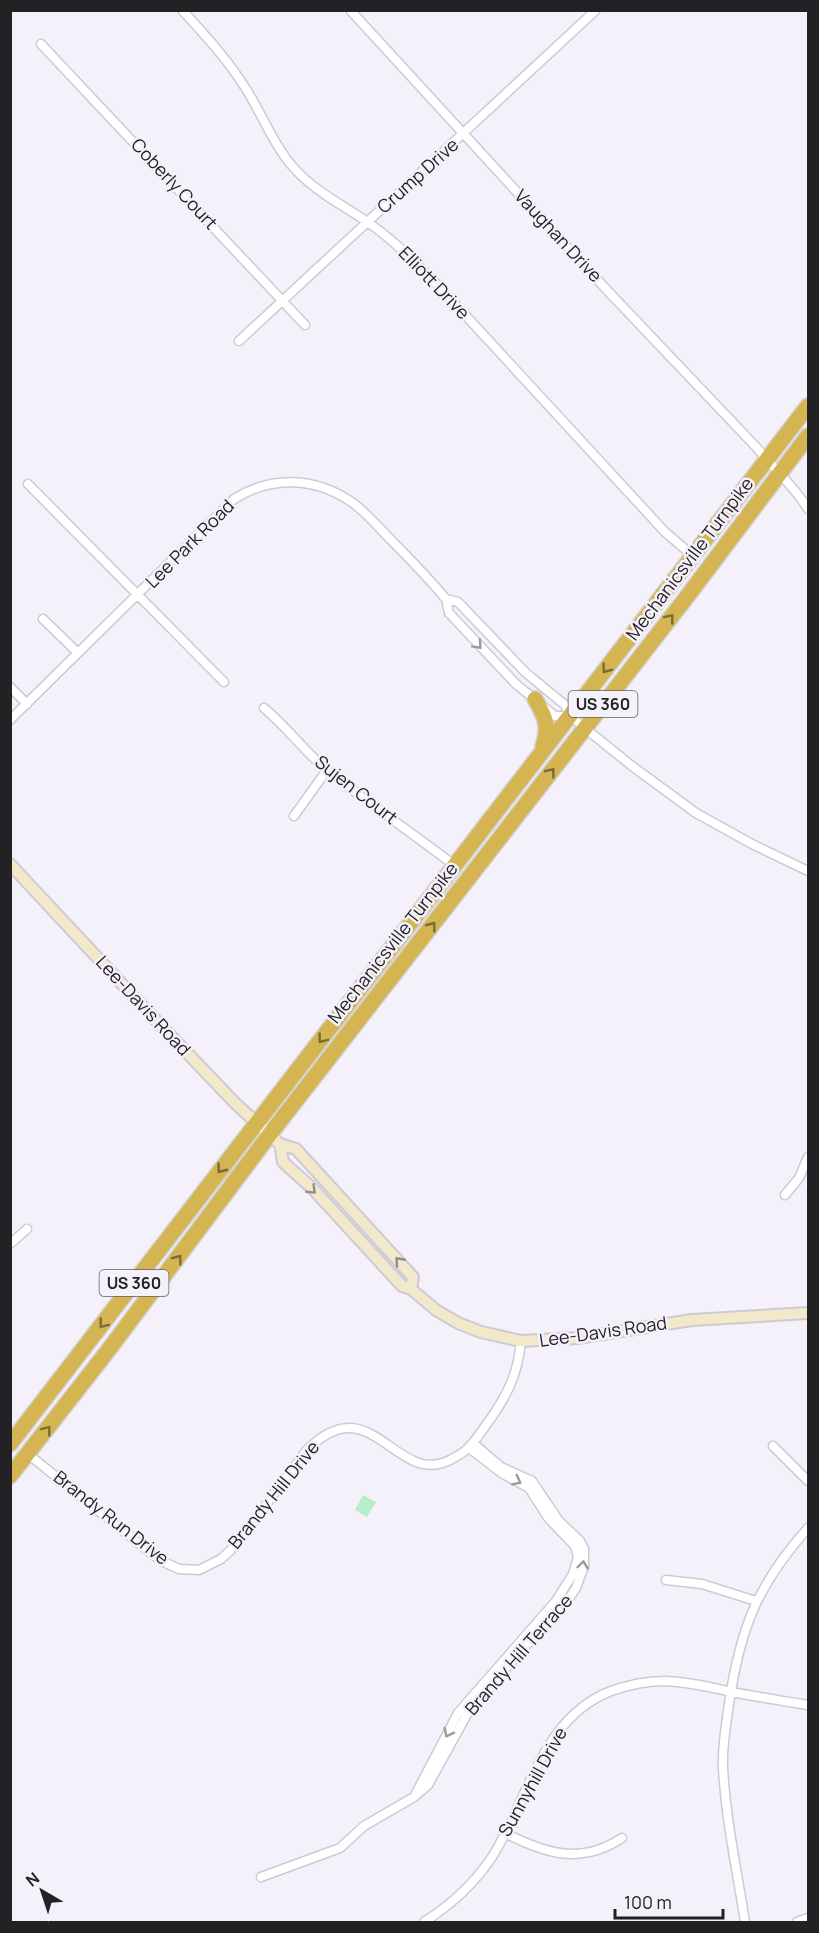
<svg xmlns="http://www.w3.org/2000/svg" width="819" height="1933" font-family="Manrope,sans-serif">
<style>
.green{fill:#b7eec9}
.lines{fill:none;stroke-linecap:round;stroke-linejoin:round}
.street-casing{stroke:#cdcad3;stroke-width:11}
.secondary-casing{stroke:#cdcad3;stroke-width:14}
.highway-casing{stroke:#d3d3d3;stroke-width:18}
.street{stroke:#fff;stroke-width:8}
.secondary{stroke:#f2e9cb;stroke-width:10}
.highway{stroke:#d4b551;stroke-width:15}
.oneway{stroke:#7b6b3a}
.oneway2{stroke:#9c9b9c}
.oneway3{stroke:#948f80}
.labels{text-anchor:middle;stroke-width:5;stroke-linejoin:round;paint-order:stroke}
.shield{fill:#f5f1fb;stroke:#615f64;stroke-width:1.5}
.shield-label{font-size:16px;font-weight:bold;fill:#222124}
.street-label{font-size:18px;fill:#222124;stroke:#f5f1fb}
</style>
<rect width="100%" height="100%" fill="#f5f1fb"/>
<path class="green" d="M363 1495 376 1502 367 1517 355 1510Z"/>
<g class="lines">
<defs>
<path id="street" d="M182 10C205 35 228 60 246 89 262 114 273 144 293 167 314 191 341 204 366 221 391 238 411 258 432 279L665 532 693 556
M350 10 605 288 757 448C774 469 794 486 808 509
M41 44 305 325
M239 341 596 10
M28 484 224 682
M446 599 449 613 516 684 555 716H569
M43 619 78 653
M10 687 27 704
M264 708C288 728 304 751 327 770 368 803 412 833 454 865
M10 720 234 499C272 475 316 477 353 503 368 514 380 529 393 542 411 560 429 579 446 599L458 602 526 673 565 705 570 716 632 766 696 813 752 844 808 871
M294 816 327 770
M785 1195 799 1178 808 1157
M10 1244 27 1229
M773 1446 808 1481
M469 1448 503 1474 529 1488 549 1519 575 1546 578 1557 573 1574 556 1601 458 1713 414 1797 428 1785 471 1707 570 1597 576 1588 584 1566V1549L580 1541 559 1521 532 1481 501 1467 473 1443
M28 1454 153 1555 166 1563 179 1569 199 1570 221 1559 234 1547 306 1451C372 1384 395 1488 450 1460 457 1456 464 1453 469 1447 476 1440 481 1432 486 1425 506 1398 518 1375 521 1341
M666 1580 702 1584 756 1601
M505 1833C546 1854 581 1865 622 1838
M261 1877 340 1848 364 1826 414 1797
M424 1922C451 1905 474 1884 492 1857 529 1799 541 1718 611 1691 628 1685 647 1681 665 1681 688 1682 710 1687 732 1692 758 1697 783 1701 808 1705
M745 1922C737 1871 726 1820 723 1768 722 1747 726 1725 729 1704 740 1629 757 1585 808 1528
M797 1922 808 1918"/>
<path id="secondary" d="M10 864 149 1013 236 1104 280 1144 296 1149 413 1277 411 1289
M280 1144 283 1162 313 1189 402 1286 411 1289 436 1310 458 1323 481 1332 521 1341 577 1338 692 1320 808 1313"/>
<path id="highway" d="M535 699C545 716 550 727 543 746
M10 1444 808 406
M10 1476 110 1348 270 1134 689 594 808 436"/>
</defs>
<use href="#street" class="street-casing"/>
<use href="#secondary" class="secondary-casing"/>
<use href="#highway" class="highway-casing"/>
<use href="#street" class="street"/>
<use href="#secondary" class="secondary"/>
<use href="#highway" class="highway"/>
</g>
<defs><path id="oneway-chevron" d="M-2-3.5L2.5 0L-2 3.5" fill="none" stroke-width="1.6" stroke-linecap="round" stroke-linejoin="round" transform="scale(1.5)"/></defs>
<g class="oneway">
<use href="#oneway-chevron" transform="translate(670 618) rotate(-52)"/>
<use href="#oneway-chevron" transform="translate(606 669) rotate(127)"/>
<use href="#oneway-chevron" transform="translate(551 772) rotate(-52)"/>
<use href="#oneway-chevron" transform="translate(432 926) rotate(-53)"/>
<use href="#oneway-chevron" transform="translate(322 1039) rotate(128)"/>
<use href="#oneway-chevron" transform="translate(221 1169) rotate(127)"/>
<use href="#oneway-chevron" transform="translate(178 1259) rotate(-53)"/>
<use href="#oneway-chevron" transform="translate(103 1324) rotate(128)"/>
<use href="#oneway-chevron" transform="translate(47 1430) rotate(-52)"/>
</g>
<g class="oneway2">
<use href="#oneway-chevron" transform="translate(478 645) rotate(47)"/>
<use href="#oneway-chevron" transform="translate(517 1481) rotate(27)"/>
<use href="#oneway-chevron" transform="translate(583 1565) rotate(-82)"/>
<use href="#oneway-chevron" transform="translate(448 1733) rotate(117)"/>
</g>
<g class="oneway3">
<use href="#oneway-chevron" transform="translate(312 1190) rotate(44)"/>
<use href="#oneway-chevron" transform="translate(399 1261) rotate(-132)"/>
</g>
<g class="labels">
<g class="shield">
<rect x="568.5" y="691" width="69" height="26" rx="4.5"/>
<rect x="99.5" y="1270" width="69" height="26" rx="4.5"/>
</g>
<g class="shield-label">
<text x="603" y="710">US 360</text>
<text x="134" y="1289">US 360</text>
</g>
<g class="street-label">
<text transform="translate(418 176) rotate(-42)" y="6">Crump Drive</text>
<text transform="translate(174 184) rotate(47)" y="6">Coberly Court</text>
<text transform="translate(558 236) rotate(47)" y="6">Vaughan Drive</text>
<text transform="translate(434 283) rotate(46)" y="6">Elliott Drive</text>
<text transform="translate(190 544) rotate(-45)" y="6">Lee Park Road</text>
<text transform="translate(690 559) rotate(-53)" y="6">Mechanicsville Turnpike</text>
<text transform="translate(356 790) rotate(38)" y="6">Sujen Court</text>
<text transform="translate(393 943) rotate(-52)" y="6">Mechanicsville Turnpike</text>
<text transform="translate(143 1006) rotate(47)" y="6">Lee-Davis Road</text>
<text transform="translate(603 1332) rotate(-8)" y="6">Lee-Davis Road</text>
<text transform="translate(274 1495) rotate(-51)" y="6">Brandy Hill Drive</text>
<text transform="translate(111 1518) rotate(38)" y="6">Brandy Run Drive</text>
<text transform="translate(519 1655) rotate(-49)" y="6">Brandy Hill Terrace</text>
<text transform="translate(533 1782) rotate(-61)" y="6">Sunnyhill Drive</text>
</g>
</g>
<rect width="819" height="1933" fill="none" stroke="#222124" stroke-width="24"/>
<g transform="translate(42 1891) rotate(321)" stroke="#f5f1fb" stroke-width="4.5" paint-order="stroke">
<path d="M0-4.5L10 22L0 15L-10 22Z" fill="#222124"/>
<text y="-9" font-size="16" font-weight="bold" text-anchor="middle" fill="#222124">N</text>
</g>
<path d="M615 1909v9h108v-9" fill="none" stroke="#222124" stroke-width="3"/>
<text x="624" y="1909" font-size="18" fill="#222124" stroke="#f5f1fb" stroke-width="4.5" paint-order="stroke">100 m</text>
</svg>
